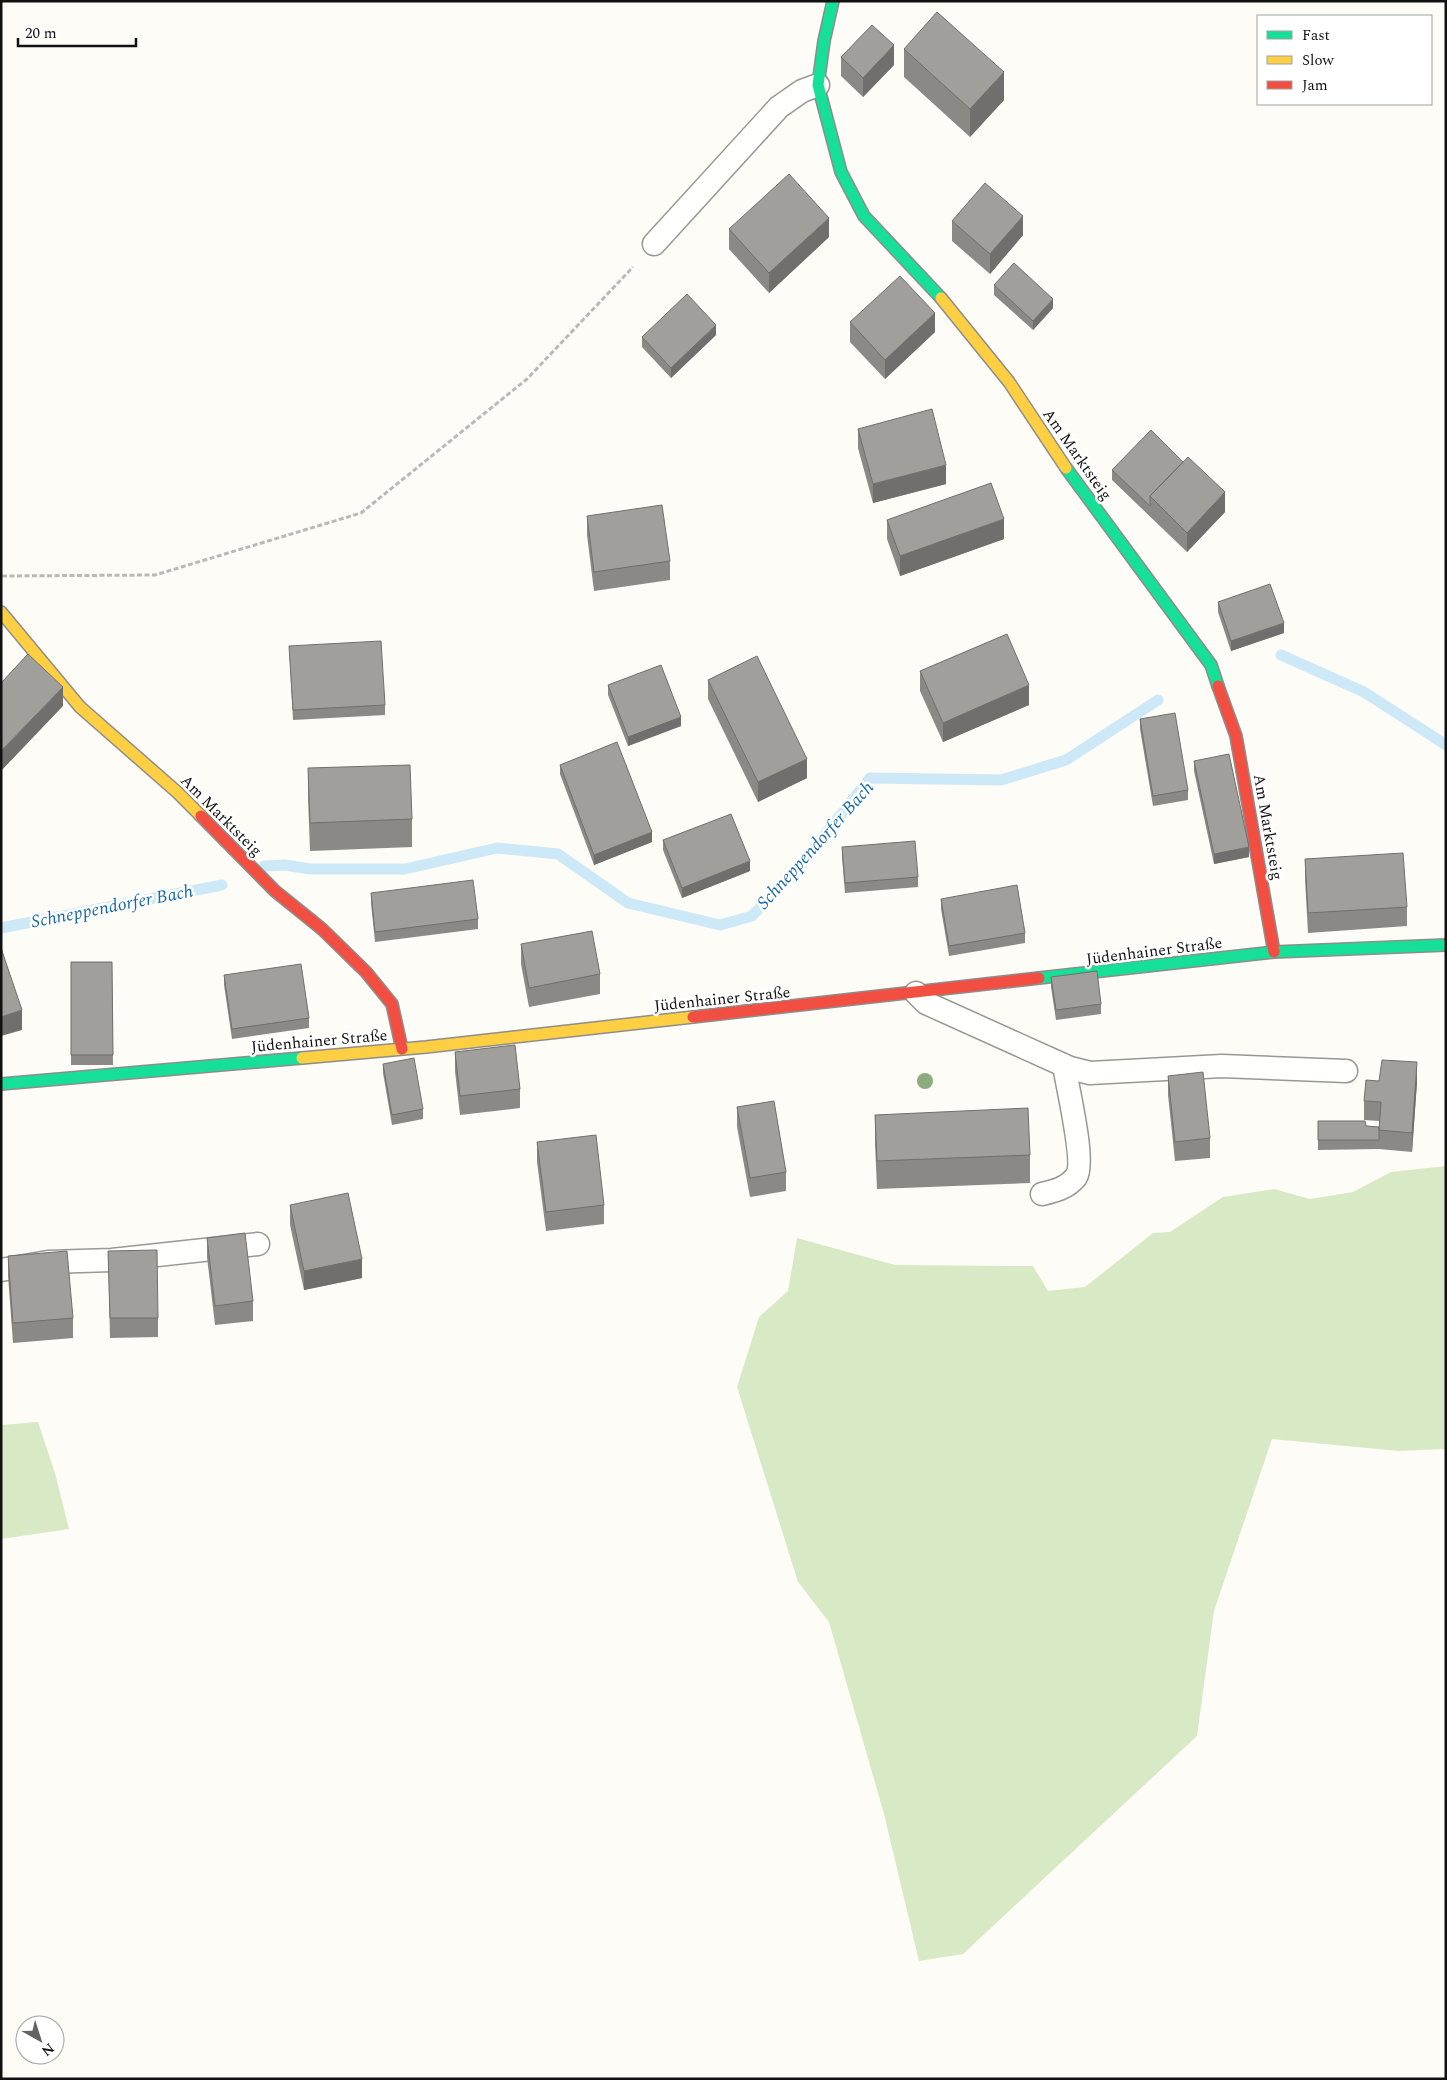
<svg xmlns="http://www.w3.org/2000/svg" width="1447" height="2080" font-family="Spectral,serif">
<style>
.forest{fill:#d8eac5}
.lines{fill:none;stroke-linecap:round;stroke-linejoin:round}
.stream{stroke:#cde8f7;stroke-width:11}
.lane-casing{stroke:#979795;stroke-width:25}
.fast-casing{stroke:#8e8d8b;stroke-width:14}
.slow-casing{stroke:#8e8d8b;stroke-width:14}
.jam-casing{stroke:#8e8d8b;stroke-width:14}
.path{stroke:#b9b9b8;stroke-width:3;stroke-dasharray:5 2.5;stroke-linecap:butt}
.lane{stroke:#fffffe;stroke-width:22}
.fast{stroke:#16e098;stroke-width:11}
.slow{stroke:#ffcf43;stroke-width:11}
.jam{stroke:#f24e42;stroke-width:11}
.tree{fill:#8cac80}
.wall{fill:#8a8986}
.shaded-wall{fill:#716f6d}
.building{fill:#a19f9c;stroke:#716f6d}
.labels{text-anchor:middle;stroke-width:5;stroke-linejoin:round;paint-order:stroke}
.street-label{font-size:16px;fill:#111;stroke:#fff}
.water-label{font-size:18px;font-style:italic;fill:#1768a6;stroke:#fff}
</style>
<rect width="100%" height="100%" fill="#fdfcf7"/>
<path class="forest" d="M1446 1166V1449L1399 1451 1272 1439 1214 1611 1197 1736 963 1954 919 1961 884 1814 829 1622 798 1582 737 1387 759 1317 788 1291 797 1238 895 1265 1033 1266 1048 1291 1085 1287 1153 1233 1170 1232 1223 1197 1274 1189 1310 1199 1353 1192 1391 1172Z
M38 1422 55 1473 69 1529 1 1539V1425Z"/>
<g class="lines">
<path class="stream" d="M1281 655 1364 692 1446 745
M264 866 285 865 310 869H405L497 848 558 854 628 903 720 925 752 916 800 866 870 778 1001 780 1066 760 1158 700
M1 928 222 885"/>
<defs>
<path id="lane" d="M654 244 779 107 802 91 818 85
M916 993 926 1003 1070 1068 1090 1073 1222 1066 1346 1071
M1042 1194C1055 1191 1067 1188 1076 1177 1086 1163 1067 1086 1064 1065
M1 1270 48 1262 112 1260 258 1244"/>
<path id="fast" d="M833 1 824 41 818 85 841 172 864 216 941 298
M1066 468 1211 665 1218 686
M1039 978 1274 952 1446 945
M1 1084 302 1058"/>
<path id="slow" d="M941 298 1009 382 1066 468
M1 612 80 707 177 792 201 816
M302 1058 426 1047 693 1017"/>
<path id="jam" d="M1218 686 1236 736 1274 952
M201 816 275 891 322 929 366 972 392 1004 402 1049
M693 1017 1039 978"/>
</defs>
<use href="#lane" class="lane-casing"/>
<use href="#fast" class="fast-casing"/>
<use href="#slow" class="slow-casing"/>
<use href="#jam" class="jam-casing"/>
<path class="path" d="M2 576 155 575 361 513 527 379 633 267"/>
<use href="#lane" class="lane"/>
<use href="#fast" class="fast"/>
<use href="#slow" class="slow"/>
<use href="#jam" class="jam"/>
</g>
<circle class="tree" cx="925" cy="1081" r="8"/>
<path class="wall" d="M904 49 1004 100 970 137 904 77Z
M841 57 894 65 863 97 841 76Z
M952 221 1023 235 990 274 952 241Z
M729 229 829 237 769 293 729 249Z
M994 285 1053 308 1033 330 994 295Z
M850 322 935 332 885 379 850 342Z
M716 335 671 378 642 347V337Z
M858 429 946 484 873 503 858 448Z
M1112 470 1225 512 1187 552 1112 480Z
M587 516 670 561V580L594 591 587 535Z
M887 520 1004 539 900 576 887 539Z
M1218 602 1284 633 1231 651 1218 612Z
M289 646 385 705V715L293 720Z
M920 671 1029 705 943 742 920 691Z
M708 680 807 778 758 802 708 699Z
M608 685 681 726 628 746 608 695Z
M1140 719 1188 790V800L1153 806 1140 729Z
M1194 761 1249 857 1214 864 1194 771Z
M560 765 652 842 594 865 560 774Z
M308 768 412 819V847L310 851 308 797Z
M663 840 750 871 682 898 663 850Z
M842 847 918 877V887L845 893 842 857Z
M1305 859 1407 907V926L1308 933 1305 879Z
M371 893 478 919V929L375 942 371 903Z
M941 899 1025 933V943L949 956 941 909Z
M521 944 600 974V994L529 1007 521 964Z
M71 962H112L113 1065H71Z
M224 975 309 1018V1028L232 1039 224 985Z
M1051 977 1101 1004V1014L1056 1020 1051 987Z
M455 1052 520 1089V1108L460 1115 455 1071Z
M383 1064 423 1109V1119L392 1125 383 1073Z
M1168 1076 1210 1138V1158L1175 1161 1168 1095Z
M1379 1081 1417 1082 1412 1152 1379 1149 1318 1150V1121L1379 1127V1121L1364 1120V1101Z
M737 1107 786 1172V1191L750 1197 737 1127Z
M875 1115 1030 1155V1183L877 1189 875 1143Z
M537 1142 604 1205V1224L546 1231 537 1162Z
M290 1205 362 1278 304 1290 290 1225Z
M207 1238 253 1301V1321L215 1325 207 1257Z
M108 1251 158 1318V1337L110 1338Z
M8 1256 73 1318V1338L13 1343 8 1276Z"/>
<path class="shaded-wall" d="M894 45V65L863 97V78Z
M1004 72V100L970 137V109Z
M1023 216V235L990 274V254Z
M829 218V237L769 293V273Z
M1053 299V308L1033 330V321Z
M935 313V332L885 379V360Z
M716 325V335L671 378V368Z
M946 465V484L873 503V484Z
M1225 492V512L1187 552V533Z
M1004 519V539L900 576V556Z
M1284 623V633L1231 651V641Z
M1029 685V705L943 742V723Z
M63 687V706L1 771V751Z
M681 717V726L628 746V737Z
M807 759V778L758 802V782Z
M652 832V842L594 865V855Z
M1249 847V857L1214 864V854Z
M750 861V871L682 898V888Z
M22 1010V1030L1 1036V1017Z
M1417 1062V1082L1412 1152V1133Z
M362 1259V1278L304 1290V1271Z"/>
<path class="building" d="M937 12 1004 72 970 109 904 49Z
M872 25 894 45 863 78 841 57Z
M789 174 829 218 769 273 729 229Z
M985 183 1023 216 990 254 952 221Z
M1014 263 1053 299 1033 321 994 285Z
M900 276 935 313 885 360 850 322Z
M687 294 716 325 671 368 642 337Z
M932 409 946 465 873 484 858 429Z
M1151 430 1183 462 1150 496V506L1112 470Z
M1188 457 1225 492 1187 533 1150 496Z
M991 483 1004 519 900 556 887 520Z
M662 505 670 561 594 572 587 516Z
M1270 584 1284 623 1231 641 1218 602Z
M1007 634 1029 685 943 723 920 671Z
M381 641 385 705 293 710 289 646Z
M28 654 63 687 1 751V683Z
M757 656 807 759 758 782 708 680Z
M661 665 681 717 628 737 608 685Z
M1175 713 1188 790 1153 796 1140 719Z
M617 742 652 832 594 855 560 765Z
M1229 754 1249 847 1214 854 1194 761Z
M410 765 412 819 310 823 308 768Z
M731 814 750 861 682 888 663 840Z
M915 841 918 877 845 883 842 847Z
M1403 853 1407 907 1308 913 1305 859Z
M473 880 478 919 375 932 371 893Z
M1017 885 1025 933 949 946 941 899Z
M592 931 600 974 529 988 521 944Z
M1 948 22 1010 1 1017Z
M71 962H112L113 1055H71Z
M301 964 309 1018 232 1029 224 975Z
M1097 971 1101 1004 1056 1010 1051 977Z
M515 1045 520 1089 460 1096 455 1052Z
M414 1058 423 1109 392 1115 383 1064Z
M1382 1060 1417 1062 1412 1133 1379 1130 1381 1102 1364 1101 1366 1080 1379 1081Z
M1203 1072 1210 1138 1175 1142 1168 1076Z
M774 1101 786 1172 750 1178 737 1107Z
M1028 1108 1030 1155 877 1161 875 1115Z
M1318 1121H1365L1366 1126 1379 1127V1140H1318Z
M596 1135 604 1205 546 1212 537 1142Z
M348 1193 362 1259 304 1271 290 1205Z
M245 1233 253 1301 215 1306 207 1238Z
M157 1250 158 1318H110L108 1251Z
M67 1251 73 1318 13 1323 8 1256Z"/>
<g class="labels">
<g class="street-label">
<text transform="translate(1078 454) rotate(55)" y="6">Am Marktsteig</text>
<text transform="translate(222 815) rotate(45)" y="6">Am Marktsteig</text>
<text transform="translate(1269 827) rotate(80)" y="6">Am Marktsteig</text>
<text transform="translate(1154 950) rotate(-7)" y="6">Jüdenhainer Straße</text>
<text transform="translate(722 998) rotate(-6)" y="6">Jüdenhainer Straße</text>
<text transform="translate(319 1040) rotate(-5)" y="6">Jüdenhainer Straße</text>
</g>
<g class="water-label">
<text transform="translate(815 845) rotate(-48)" y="6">Schneppendorfer Bach</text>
<text transform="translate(112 906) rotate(-11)" y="6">Schneppendorfer Bach</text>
</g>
</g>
<rect width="1447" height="2080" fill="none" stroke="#111111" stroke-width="5"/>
<rect x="1257" y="15" width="175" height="90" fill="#ffffff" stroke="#a0a0a0"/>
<rect x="1267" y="31" width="25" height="8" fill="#16e098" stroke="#a0a0a0"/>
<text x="1302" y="40" font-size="15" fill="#111111">Fast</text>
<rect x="1267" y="56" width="25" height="8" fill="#ffcf43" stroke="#a0a0a0"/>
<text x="1302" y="65" font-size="15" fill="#111111">Slow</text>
<rect x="1267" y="81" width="25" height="8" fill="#f24e42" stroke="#a0a0a0"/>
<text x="1302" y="90" font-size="15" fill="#111111">Jam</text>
<g transform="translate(40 2040) rotate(141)"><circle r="24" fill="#ffffff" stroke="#a0a0a0"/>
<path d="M0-4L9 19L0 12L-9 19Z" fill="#646362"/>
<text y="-8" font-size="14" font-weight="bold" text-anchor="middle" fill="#111111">N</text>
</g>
<path d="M18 38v8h118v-8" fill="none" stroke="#111111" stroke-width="2.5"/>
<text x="25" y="38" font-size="15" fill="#111111" stroke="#ffffff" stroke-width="4" paint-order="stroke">20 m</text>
</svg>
